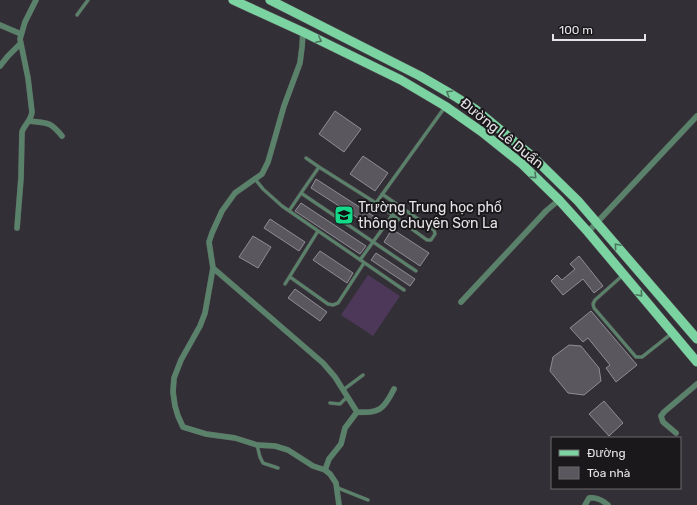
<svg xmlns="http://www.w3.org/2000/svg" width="697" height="505" font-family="Rubik,sans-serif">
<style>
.green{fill:#4d385a}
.building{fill:#5b575e;stroke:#918d94}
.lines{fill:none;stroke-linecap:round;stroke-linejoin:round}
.lane-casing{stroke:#504c52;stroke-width:4}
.street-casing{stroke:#504c52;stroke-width:6}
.primary-casing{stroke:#504c52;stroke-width:10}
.lane{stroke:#5a826a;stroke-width:3}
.street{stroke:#5a826a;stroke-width:5.5}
.primary{stroke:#7cd3a2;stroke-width:9}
.oneway{stroke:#4b765e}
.labels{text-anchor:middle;stroke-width:4;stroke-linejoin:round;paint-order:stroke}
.street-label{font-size:14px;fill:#e7e4e8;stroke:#1a181b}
.poi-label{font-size:14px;fill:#e7e4e8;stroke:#1a181b;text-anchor:start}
</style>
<rect width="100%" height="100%" fill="#332f36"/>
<path class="green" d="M368 275 400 296 373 336 341 315Z"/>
<path class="building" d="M335 111 361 129 344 152 319 134Z
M363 156 388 173 375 191 350 174Z
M316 179 381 221 375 229 311 188Z
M301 203 366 246 360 254 295 211Z
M270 219 305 242 299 251 264 228Z
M392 229 429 253 420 266 384 242Z
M253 236 271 247 258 268 239 257Z
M320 251 353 273 347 283 313 260Z
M376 253 415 279 410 286 371 260Z
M579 256 603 286 594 293 583 279 563 295 551 281 557 275 562 280 575 269 570 264Z
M295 289 327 312 320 321 288 298Z
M591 311 637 365 616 382 606 368 610 365 588 338 583 342 570 328Z
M569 345 581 346 599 368 601 381 584 395 568 393 550 371 553 357Z
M604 401 623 423 609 436 589 414Z"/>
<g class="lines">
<defs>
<path id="lane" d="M77 15 88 0
M306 158 319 167 376 203 427 240H431L435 234 434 230 382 194
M319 167 301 193 416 271
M255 179 263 189 282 206 404 290
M376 203 445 107
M289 211 301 193
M412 229 418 220
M360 260 399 206
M622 276 595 300 593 304 594 308 636 357H642L671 334
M290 277 328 304 333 305 338 303 364 263
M285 284 318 231
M343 390 363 375
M330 403 340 404 347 397
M257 445 260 457 263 463 278 468
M338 488 368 500"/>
<path id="street" d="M0 25 21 34
M303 32 302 47 300 63 284 106 268 162 262 174 235 193 222 211 212 233 209 242 213 268 205 313 200 326 181 360 174 378 173 392 175 406 178 416 183 427 206 434 235 438 257 445 275 446 288 450 313 466 325 470 330 474 336 483 339 505
M0 66 8 56 20 44
M29 121C47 123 50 121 62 136
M17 228 21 178 22 132C24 125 31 121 32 112L28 78 20 39 25 22 36 0
M588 232 697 116
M213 268 323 363 335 377 357 412
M461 302 546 211 559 200
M357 412C379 414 384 409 394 389
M676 433 663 422 661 416 664 412 697 384
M325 470 329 459 341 444 345 428 357 412
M585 505 589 498C595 497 603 500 608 505"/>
<path id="primary" d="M233 0 303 32 401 80 445 106 482 132 522 164 559 200 588 232 697 362
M270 0 420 76 451 94 475 109 532 156 578 201 697 339"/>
</defs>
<use href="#lane" class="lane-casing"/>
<use href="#street" class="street-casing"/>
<use href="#primary" class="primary-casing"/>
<use href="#lane" class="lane"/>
<use href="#street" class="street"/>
<use href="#primary" class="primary"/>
</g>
<defs><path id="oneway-chevron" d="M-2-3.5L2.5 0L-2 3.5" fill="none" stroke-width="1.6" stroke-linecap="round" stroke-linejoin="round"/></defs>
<g class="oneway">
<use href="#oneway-chevron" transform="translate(319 40) rotate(27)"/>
<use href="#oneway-chevron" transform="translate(449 93) rotate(-149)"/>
<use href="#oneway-chevron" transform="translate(534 176) rotate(44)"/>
<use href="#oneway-chevron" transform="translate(617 246) rotate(-130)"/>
<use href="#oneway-chevron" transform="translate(640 294) rotate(49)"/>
</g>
<defs>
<symbol id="school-square" viewBox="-11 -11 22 22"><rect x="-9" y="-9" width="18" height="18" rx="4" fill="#14d989" stroke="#1a181b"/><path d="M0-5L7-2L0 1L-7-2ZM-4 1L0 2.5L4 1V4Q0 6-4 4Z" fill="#111"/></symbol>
</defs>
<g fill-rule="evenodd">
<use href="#school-square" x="333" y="204" width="22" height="22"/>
</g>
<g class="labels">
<g class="street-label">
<text transform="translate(502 133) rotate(39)" y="5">Đường Lê Duẩn</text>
</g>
<g class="poi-label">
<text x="358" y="212">Trường Trung học phổ<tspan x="358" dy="16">thông chuyên Sơn La</tspan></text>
</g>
</g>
<rect x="551" y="437" width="130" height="52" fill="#1a181b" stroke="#6c6a6d"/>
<rect x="559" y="450" width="20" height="6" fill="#7cd3a2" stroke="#6c6a6d"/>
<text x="587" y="457" font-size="12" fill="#e7e4e8">Đường</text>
<rect x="559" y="467" width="20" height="12" fill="#5b575e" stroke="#6c6a6d"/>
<text x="587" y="477" font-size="12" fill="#e7e4e8">Tòa nhà</text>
<path d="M553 34v6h92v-6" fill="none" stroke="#e7e4e8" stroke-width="2"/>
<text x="559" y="34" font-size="12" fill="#e7e4e8" stroke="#1a181b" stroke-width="3" paint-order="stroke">100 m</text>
</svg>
